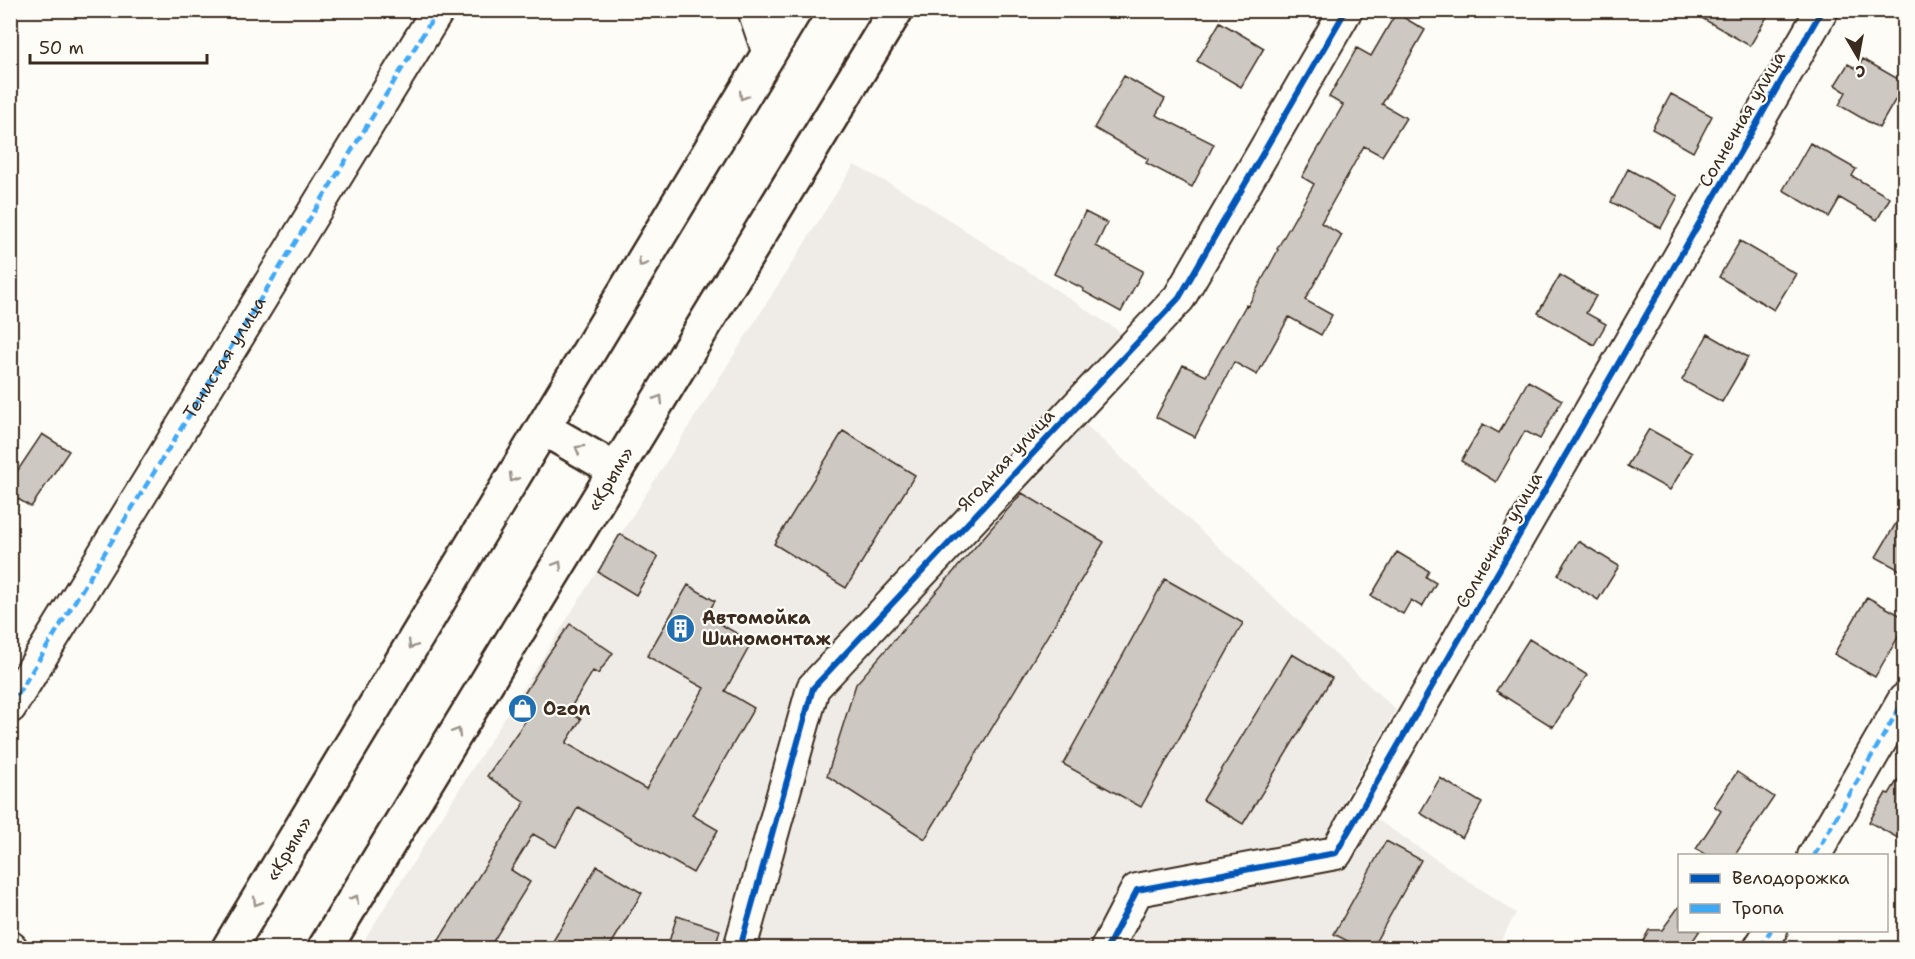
<svg xmlns="http://www.w3.org/2000/svg" width="1915" height="959" font-family="'Shantell Sans',sans-serif">
<style>
.built{fill:#efece7}
.building{fill:#cdc8c2;stroke:#3b2a1e;stroke-width:1.5}
.lines{fill:none;stroke-linecap:round;stroke-linejoin:round}
.minor-casing{stroke:#3b2a1e;stroke-width:36}
.major-casing{stroke:#3b2a1e;stroke-width:38}
.minor{stroke:#fdfcf7;stroke-width:32}
.major{stroke:#fdfcf7;stroke-width:33}
.quiet{stroke:#3fa9f5;stroke-width:4.5;stroke-dasharray:9 4.5;stroke-linecap:butt}
.cycleway-casing{stroke:#fdfcf7;stroke-width:10}
.cycleway{stroke:#0057b8;stroke-width:6}
.oneway{stroke:#9c938a}
.labels{text-anchor:middle;stroke-width:4.5;stroke-linejoin:round;paint-order:stroke}
.street-label{font-size:18px;fill:#3b2a1e;stroke:#fdfcf7}
.poi-label{font-size:18px;font-weight:bold;fill:#3b2a1e;stroke:#fdfcf7;text-anchor:start}
</style>
<rect width="100%" height="100%" fill="#fdfcf7"/>
<filter id="ink" filterUnits="userSpaceOnUse"><feTurbulence type="fractalNoise" baseFrequency=".0167" numOctaves="2"/><feDisplacementMap in="SourceGraphic" scale="12" xChannelSelector="R" yChannelSelector="G"/><feConvolveMatrix kernelMatrix="1 2 1 2 8 2 1 2 1" color-interpolation-filters="sRGB"/></filter>
<g filter="url(#ink)">
<path class="built" d="M854 165 911 195 1151 352 1086 425 1396 710 1345 798 1516 913 1497 948H359Z"/>
<path class="building" d="M1688 10H1771L1750 46Z
M1396 13 1425 30 1382 104 1406 118 1382 156 1364 146 1321 223 1342 235 1305 300 1332 315 1321 335 1289 317 1257 375 1234 362 1195 437 1156 417 1183 365 1206 376 1246 305 1248 306 1278 250 1277 249 1314 184 1302 177 1343 105 1329 97 1357 48 1371 56Z
M1220 22 1264 48 1241 87 1197 61Z
M1863 59 1905 83 1879 128 1839 105 1846 92 1835 85 1848 64 1857 69Z
M1124 76 1165 99 1156 115 1214 144 1192 187 1146 163 1148 159 1094 128Z
M1671 94 1712 116 1693 152 1652 129Z
M1810 143 1856 169 1852 176 1890 198 1877 220 1840 198 1829 217 1783 190Z
M1628 169 1678 196 1661 228 1611 202Z
M1085 212 1107 223 1096 246 1143 271 1121 312 1083 291 1084 289 1054 274Z
M1740 241 1796 274 1774 310 1719 277Z
M1560 275 1596 296 1586 313 1606 324 1594 345 1538 313Z
M1708 334 1748 357 1722 402 1682 380Z
M1528 381 1562 400 1540 439 1525 431 1496 482 1461 461 1483 424 1499 433Z
M1649 429 1692 453 1670 490 1627 466Z
M843 431 915 475 846 588 774 544Z
M42 434 69 451 31 507 10 494V482Z
M1022 493 1104 542 925 839 827 776 856 684Z
M1905 508V573L1876 557Z
M620 534 658 557 636 595 598 572Z
M1578 541 1619 566 1598 600 1558 575Z
M1397 552 1429 571 1426 577 1436 583 1422 607 1411 600 1403 614 1371 596Z
M1165 579 1243 623 1141 807 1063 764Z
M688 585 715 601 706 616 752 642 725 691 754 708 692 815 718 830 693 873 578 807 556 847 533 834 511 870 530 882 489 948H434L525 802 487 776 526 720 513 712 548 655 570 624 613 653 598 674 593 671 568 712 581 719 566 743 646 789 704 688 647 656Z
M1867 597 1905 618V625L1875 677 1834 654Z
M1529 639 1587 675 1553 727 1496 691Z
M1292 654 1332 678 1243 824 1203 800Z
M1905 768V842L1869 822 1886 793 1889 794Z
M1737 772 1774 797 1735 855H1706L1696 849 1721 811 1714 806Z
M1440 778 1482 803 1462 838 1420 813Z
M1386 841 1421 860 1372 948H1361L1334 934Z
M597 866 642 893 609 948H549Z
M1680 905V930H1700L1688 948H1639L1649 930H1662Z
M677 916 720 930 715 948H667Z"/>
<g class="lines">
<defs>
<g id="minor">
<path d="M754 10 769 54"/>
<path id="s1" d="M10 707 438 10"/>
<path d="M1814 856 1904 700"/>
<path d="M10 948H11"/>
<path d="M740 948 813 688 1179 298 1346 10"/>
<path d="M1107 948 1137 890 1336 853 1822 10"/>
<path d="M1760 948 1771 930"/>
</g>
<g id="major">
<path d="M543 428 616 470"/>
<path id="s2" d="M229 948 795 10"/>
<path id="s3" d="M325 948 896 10"/>
</g>
</defs>
<use href="#minor" class="minor-casing"/>
<use href="#major" class="major-casing"/>
<use href="#minor" class="minor"/>
<use href="#major" class="major"/>
<path class="quiet" d="M10 707 438 10
M1814 856 1904 700
M1760 948 1771 930"/>
<defs>
<path id="cycleway" d="M740 948 813 688 1179 298 1346 10
M1107 948 1137 890 1336 853 1822 10"/>
</defs>
<use href="#cycleway" class="cycleway-casing"/>
<use href="#cycleway" class="cycleway"/>
</g>
<defs><path id="oneway-chevron" d="M-2-3.5L2.5 0L-2 3.5" fill="none" stroke-width="1.6" stroke-linecap="round" stroke-linejoin="round" transform="scale(1.5)"/></defs>
<g class="oneway">
<use href="#oneway-chevron" transform="translate(743 96) rotate(121)"/>
<use href="#oneway-chevron" transform="translate(642 263) rotate(121)"/>
<use href="#oneway-chevron" transform="translate(659 399) rotate(-59)"/>
<use href="#oneway-chevron" transform="translate(579 449) rotate(-150)"/>
<use href="#oneway-chevron" transform="translate(513 478) rotate(121)"/>
<use href="#oneway-chevron" transform="translate(558 565) rotate(-59)"/>
<use href="#oneway-chevron" transform="translate(412 645) rotate(121)"/>
<use href="#oneway-chevron" transform="translate(457 732) rotate(-59)"/>
<use href="#oneway-chevron" transform="translate(355 899) rotate(-59)"/>
<use href="#oneway-chevron" transform="translate(257 902) rotate(121)"/>
</g>
</g>
<defs>
<symbol id="building-disc" viewBox="-11 -11 22 22"><circle r="9.5" fill="#1f6fb2" stroke="#fdfcf7"/><path d="M-4-6H4V6H1V3H-1V6H-4ZM-2.5-4.3h1.7v1.8h-1.7ZM.8-4.3h1.7v1.8H.8ZM-2.5-1h1.7V.8h-1.7ZM.8-1h1.7V.8H.8Z" fill="#fff"/></symbol>
<symbol id="shop-disc" viewBox="-11 -11 22 22"><circle r="9.5" fill="#1f6fb2" stroke="#fdfcf7"/><path d="M-5-2.5h2.3a2.7 3.5 0 0 1 5.4 0H5L5.5 6h-11ZM-1.5-2.5h3a1.5 2.3 0 0 0-3 0Z" fill="#fff"/></symbol>
</defs>
<g fill-rule="evenodd">
<use href="#building-disc" x="664" y="612" width="33" height="33"/>
<use href="#shop-disc" x="506" y="692" width="33" height="33"/>
</g>
<g class="labels">
<g class="street-label">
<text transform="translate(1742 119) rotate(-60)" y="6">Солнечная улица</text>
<text dy="6" stroke="none"><textPath href="#s1" startOffset="410">Тенистая улица</textPath></text>
<text transform="translate(1006 460) rotate(-47)" y="6">Ягодная улица</text>
<text dy="6" stroke="none"><textPath href="#s3" startOffset="549">«Крым»</textPath></text>
<text transform="translate(1499 540) rotate(-60)" y="6">Солнечная улица</text>
<text dy="6" stroke="none"><textPath href="#s2" startOffset="116">«Крым»</textPath></text>
</g>
<g class="poi-label">
<text x="702" y="624">Автомойка<tspan x="702" dy="21">Шиномонтаж</tspan></text>
<text x="543" y="715">Ozon</text>
</g>
</g>
<rect width="1915" height="959" fill="none" stroke="#fdfcf7" stroke-width="36"/>
<rect x="18" y="18" width="1879" height="923" fill="none" stroke="#3b2a1e" stroke-width="2" filter="url(#ink)"/>
<rect x="1678" y="854" width="210" height="78" fill="#fdfcf7" stroke="#afa8a0" stroke-width="1.5"/>
<rect x="1690" y="874" width="30" height="9" fill="#0057b8" stroke="#afa8a0" stroke-width="1.5"/>
<text x="1732" y="884" font-size="18" fill="#3b2a1e">Велодорожка</text>
<rect x="1690" y="904" width="30" height="9" fill="#3fa9f5" stroke="#afa8a0" stroke-width="1.5"/>
<text x="1732" y="914" font-size="18" fill="#3b2a1e">Тропа</text>
<g transform="translate(1858 57) rotate(170)" stroke="#fdfcf7" stroke-width="4.5" paint-order="stroke">
<path d="M0-4.5L10 22L0 15L-10 22Z" fill="#3b2a1e"/>
<text y="-9" font-size="16" font-weight="bold" text-anchor="middle" fill="#3b2a1e">С</text>
</g>
<path d="M30 54v9h177v-9" fill="none" stroke="#3b2a1e" stroke-width="3"/>
<text x="39" y="54" font-size="18" fill="#3b2a1e" stroke="#fdfcf7" stroke-width="4.5" paint-order="stroke">50 m</text>
</svg>
